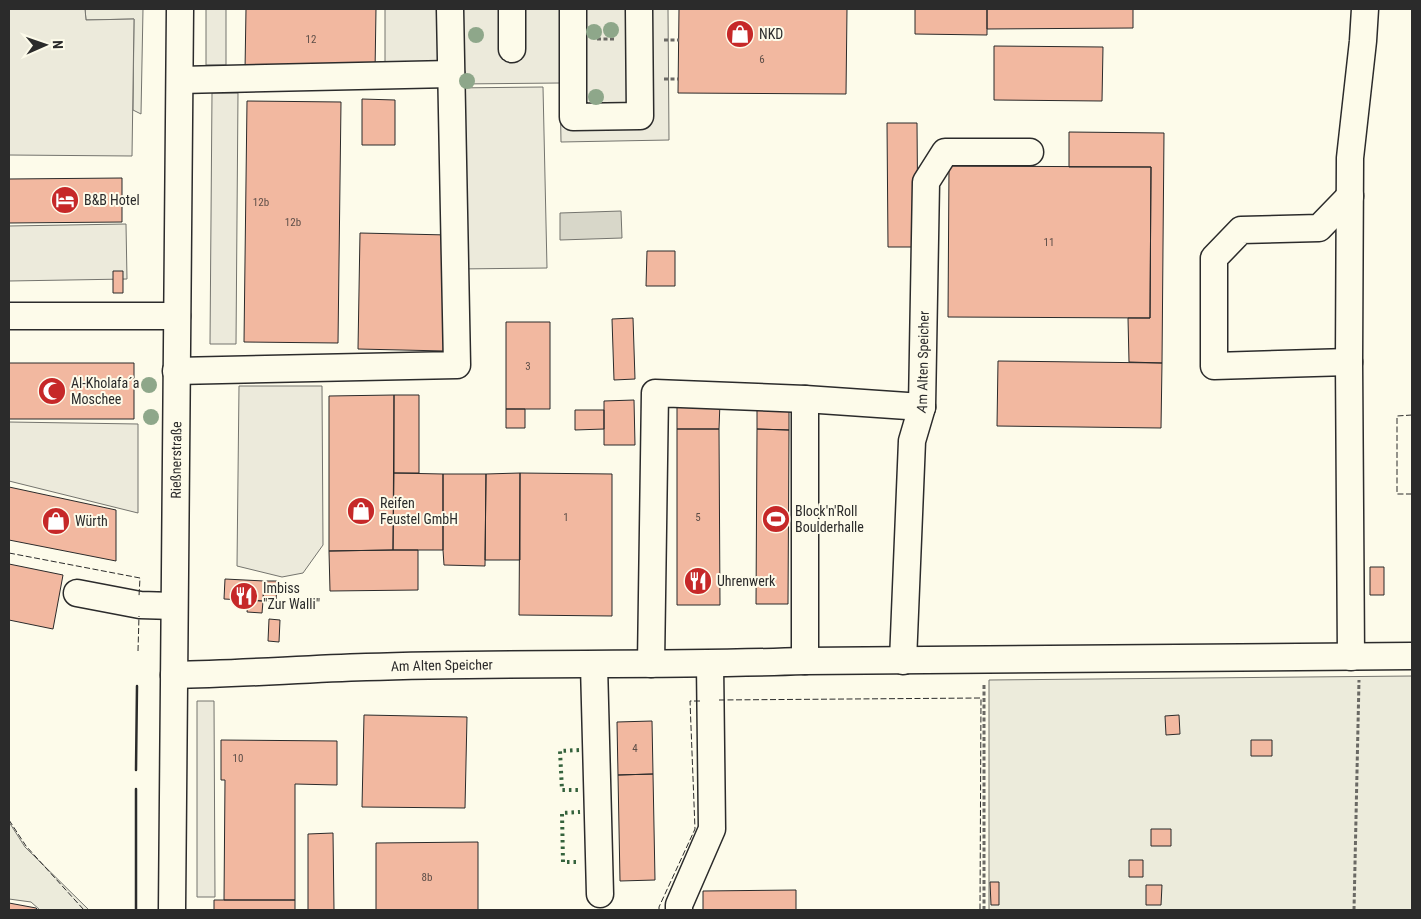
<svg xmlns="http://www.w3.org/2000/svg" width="1421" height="919" font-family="'Roboto Condensed',sans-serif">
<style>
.green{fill:#ecebdb;stroke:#74746e}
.parking{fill:#eceadb;stroke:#74746e}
.water{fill:#d8d7c9;stroke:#74746e}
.building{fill:#f2b8a0;stroke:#2b2b2b}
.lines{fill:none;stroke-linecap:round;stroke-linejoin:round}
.minor-casing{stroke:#2b2b2b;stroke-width:29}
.path{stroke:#6a6964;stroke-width:3;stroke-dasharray:4 2.5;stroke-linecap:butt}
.minor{stroke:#fdfbea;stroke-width:26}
.hedge{stroke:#34623c;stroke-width:4;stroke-dasharray:2.5 4;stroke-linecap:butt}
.fence{stroke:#2b2b2b;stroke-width:1;stroke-dasharray:6 2.5;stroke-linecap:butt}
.wall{stroke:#2b2b2b;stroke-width:2.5}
.tree{fill:#8ea78a}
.labels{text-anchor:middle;stroke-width:4;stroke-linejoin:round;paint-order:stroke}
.number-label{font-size:11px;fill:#5d4e48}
.poi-label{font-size:14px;fill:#2b2b2b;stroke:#fdfbea;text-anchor:start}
.street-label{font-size:14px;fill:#2b2b2b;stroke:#fdfbea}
</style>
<rect width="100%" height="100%" fill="#fdfbea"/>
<path class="green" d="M85 9H143L141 114 133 110 134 19 86 20Z
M1412 676V910H989V680Z
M9 822 25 847 89 910H40L31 902 9 899Z"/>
<path class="parking" d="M9 9H85L86 20 134 19 132 156 9 155Z
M206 9H226V65H206Z
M385 9H438L439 68H385Z
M459 9H668L669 140 561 142 560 83 459 84Z
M543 87 547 268 456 269 452 88Z
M212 93H238L236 344H210Z
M126 224 127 279 9 281V226Z
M239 386H322L323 545 303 573 282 577 237 566Z
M9 422 138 424V513L9 481Z
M214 701 215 897H197V701Z"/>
<path class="water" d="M621 211 622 238 560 240V213Z"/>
<path class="building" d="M246 9H376L375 72 245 70Z
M679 9H847L846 94 678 93Z
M915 9H987V35L915 34Z
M987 9H1133V28L987 29Z
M994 46 1103 47 1102 101 994 100Z
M362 99 395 100V145H362Z
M247 101 341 102 338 343 244 342Z
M887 123H917L918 247H888Z
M1069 132 1164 133 1162 363 1129 362 1128 318H1150L1151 167H1069Z
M949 166 1151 167 1150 318 948 317Z
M122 178V222L9 223V179Z
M360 233 448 235 445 351 358 349Z
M647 251H675V286H646Z
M113 271H123V293H113Z
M633 318 635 379 614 380 612 319Z
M506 322H550V409H506Z
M998 361 1162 363 1161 428 997 426Z
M9 363H134V419H9Z
M394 395 393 550 329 551V396Z
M394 395H419V473H394Z
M634 400 635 445H604V401Z
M677 402H720L719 429H677Z
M506 409H525V428H506Z
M757 409H789V430L757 429Z
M575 410H604V429L575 430Z
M677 429H719L720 605H677Z
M757 429 789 430 788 604H756Z
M394 473 443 474V550H393Z
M520 473 612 474V616L519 615Z
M520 473V560H485L486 474Z
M443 474H486L485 566 444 565 443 550Z
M9 487 116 510V561L9 540Z
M393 550H418V590L330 591 329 551Z
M9 564 63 575 53 629 9 620Z
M1370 567H1384V595H1370Z
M225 579 264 581 263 601 224 599Z
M264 581H277L276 601H263Z
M248 600 263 601 262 613 247 612Z
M269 619 280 620 279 642 268 641Z
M364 715 467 717 465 808 362 807Z
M1179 715 1180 734 1166 735 1165 716Z
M652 721 653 774 618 775 617 722Z
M221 740 337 741V785L295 784V900H224L225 780H221Z
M1251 740H1272V756H1251Z
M653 774 655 880 620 881 618 775Z
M1151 829H1171V846H1151Z
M333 833 334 910H308V834Z
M478 842V910H376V843Z
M1129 860H1143V877H1129Z
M990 882H999V905H991Z
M1146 885H1162L1161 905H1146Z
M796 890V910H703V891Z
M214 900H295V910H214Z
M9 903 36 908 38 910H9Z"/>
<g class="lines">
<defs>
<g id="minor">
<path d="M573 9V117L640 116 639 9"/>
<path d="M512 49V9"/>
<path d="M180 80 451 74"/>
<path d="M9 316H177"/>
<path d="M1349 362 1214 366V258L1241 230 1319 228 1350 196"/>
<path d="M176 371 457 365 450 9"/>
<path d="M805 399V661"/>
<path d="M77 593 140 605 174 606"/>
<path d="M1351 657 1349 362 1350 158 1363 41 1365 9"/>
<path id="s1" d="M903 661 912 441 922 407 926 182 945 152H1030"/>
<path d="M651 664 655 393 805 399 922 407"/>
<path d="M594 665 600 894"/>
<path id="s2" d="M174 675C238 674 302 669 366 667 513 662 659 666 805 661L1412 656"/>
<path id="s3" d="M172 910 180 9"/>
<path d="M679 910V905L712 829 710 664"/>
</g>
</defs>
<use href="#minor" class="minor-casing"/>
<path class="path" d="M597 39H615
M664 40H679
M664 79H678
M984 910V683
M1354 910 1359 680"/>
<use href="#minor" class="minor"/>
<path class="hedge" d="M579 750 560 751 562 790H579
M576 862H563L562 813 580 812"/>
<path class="fence" d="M1412 415 1397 416V494H1412
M9 553 140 578 139 596
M138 651 139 616
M719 700 981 698 980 910
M9 820 26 846 84 910
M659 910V907L695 829 690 701H702"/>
<path class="wall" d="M136 770 137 686
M136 789V910"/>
</g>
<g class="tree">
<circle cx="611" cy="30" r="8"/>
<circle cx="594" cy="32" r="8"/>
<circle cx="476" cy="35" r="8"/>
<circle cx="467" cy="81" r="8"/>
<circle cx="596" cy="97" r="8"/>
<circle cx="149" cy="385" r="8"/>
<circle cx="151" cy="417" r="8"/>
</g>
<defs>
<symbol id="shop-disc" viewBox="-11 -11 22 22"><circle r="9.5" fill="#c62828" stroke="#fdfbea"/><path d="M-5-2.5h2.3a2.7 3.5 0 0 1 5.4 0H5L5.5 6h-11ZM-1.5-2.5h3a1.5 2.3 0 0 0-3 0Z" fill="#fff"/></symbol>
<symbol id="hotel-disc" viewBox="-11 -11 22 22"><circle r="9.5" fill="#c62828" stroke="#fdfbea"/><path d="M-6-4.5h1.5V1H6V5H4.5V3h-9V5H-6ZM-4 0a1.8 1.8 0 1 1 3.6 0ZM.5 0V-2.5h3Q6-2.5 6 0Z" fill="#fff"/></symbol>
<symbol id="mosque-disc" viewBox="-11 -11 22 22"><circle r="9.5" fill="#c62828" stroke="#fdfbea"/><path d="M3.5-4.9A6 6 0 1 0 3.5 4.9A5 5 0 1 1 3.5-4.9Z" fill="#fff"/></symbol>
<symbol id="stadium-disc" viewBox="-11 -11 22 22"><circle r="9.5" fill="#c62828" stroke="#fdfbea"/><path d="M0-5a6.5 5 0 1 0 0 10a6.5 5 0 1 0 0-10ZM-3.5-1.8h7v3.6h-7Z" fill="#fff"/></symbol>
<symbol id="restaurant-disc" viewBox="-11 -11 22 22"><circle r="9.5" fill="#c62828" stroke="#fdfbea"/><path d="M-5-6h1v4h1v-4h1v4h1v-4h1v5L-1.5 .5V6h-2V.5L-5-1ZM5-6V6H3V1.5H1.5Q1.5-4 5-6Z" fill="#fff"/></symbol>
</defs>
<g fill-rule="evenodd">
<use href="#shop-disc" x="724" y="18" width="32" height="32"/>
<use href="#hotel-disc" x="49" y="184" width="32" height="32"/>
<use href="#mosque-disc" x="36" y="375" width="32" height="32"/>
<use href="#shop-disc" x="345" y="495" width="32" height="32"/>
<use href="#stadium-disc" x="760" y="503" width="32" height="32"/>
<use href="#shop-disc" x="40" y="505" width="32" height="32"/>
<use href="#restaurant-disc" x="682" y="565" width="32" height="32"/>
<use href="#restaurant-disc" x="228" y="580" width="32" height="32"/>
</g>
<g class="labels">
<g class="number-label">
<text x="311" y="43">12</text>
<text x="762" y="63">6</text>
<text x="261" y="206">12b</text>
<text x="293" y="226">12b</text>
<text x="1049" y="246">11</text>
<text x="528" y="370">3</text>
<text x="566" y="521">1</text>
<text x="698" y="521">5</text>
<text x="635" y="752">4</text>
<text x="238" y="762">10</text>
<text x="427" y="881">8b</text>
</g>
<g class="poi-label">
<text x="759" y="39">NKD</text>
<text x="84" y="205">B&amp;B Hotel</text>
<text x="71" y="388">Al-Kholafa´a<tspan x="71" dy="16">Moschee</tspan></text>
<text x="380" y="508">Reifen<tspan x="380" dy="16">Feustel GmbH</tspan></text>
<text x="795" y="516">Block'n'Roll<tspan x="795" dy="16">Boulderhalle</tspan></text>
<text x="75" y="526">Würth</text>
<text x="717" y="586">Uhrenwerk</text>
<text x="263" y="593">Imbiss<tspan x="263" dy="16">"Zur Walli"</tspan></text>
</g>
<g class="street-label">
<text dy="5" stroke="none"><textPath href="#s1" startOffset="301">Am Alten Speicher</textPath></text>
<text dy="5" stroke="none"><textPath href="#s3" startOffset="450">Rießnerstraße</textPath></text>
<text dy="5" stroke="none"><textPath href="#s2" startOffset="268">Am Alten Speicher</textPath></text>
</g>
</g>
<rect width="1421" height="919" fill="none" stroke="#2b2b2b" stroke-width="20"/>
<g transform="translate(45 45) rotate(88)" stroke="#fdfbea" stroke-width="4" paint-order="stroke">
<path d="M0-4L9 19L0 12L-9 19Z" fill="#2b2b2b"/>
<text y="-8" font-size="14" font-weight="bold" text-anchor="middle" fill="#2b2b2b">N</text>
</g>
</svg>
